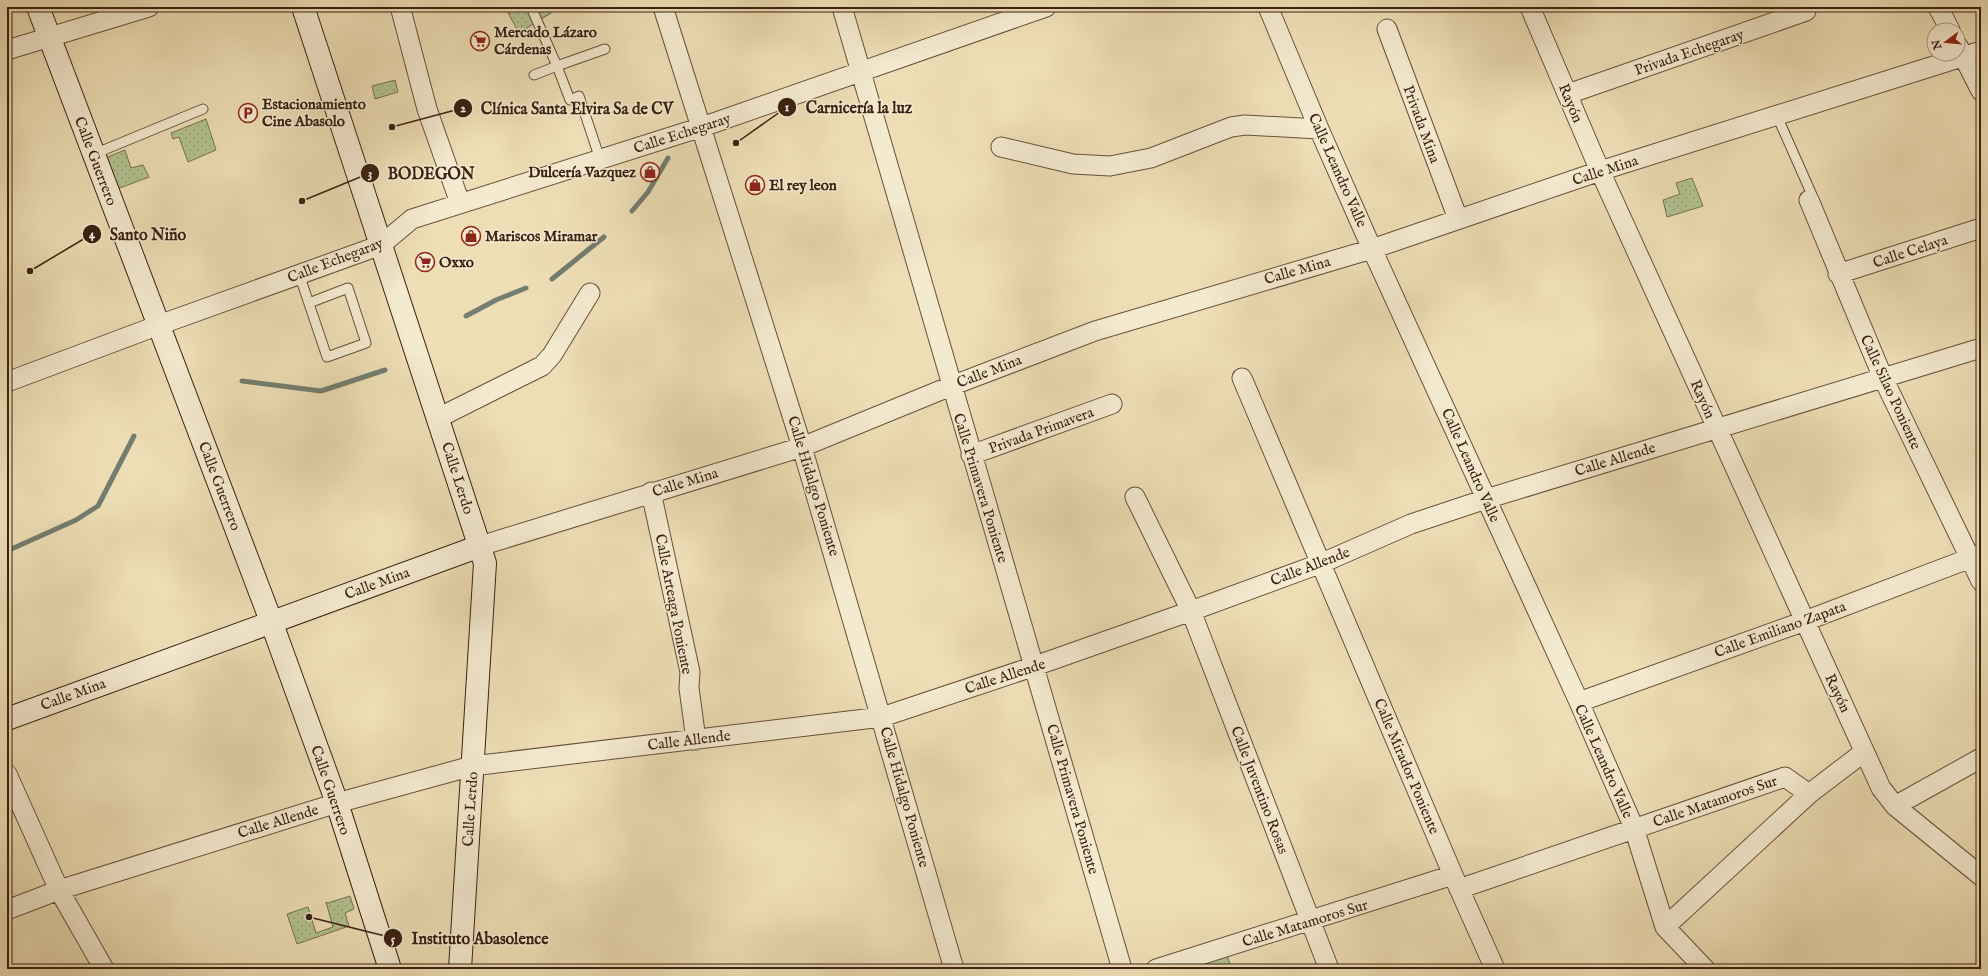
<svg xmlns="http://www.w3.org/2000/svg" width="1988" height="976" font-family="'IM FELL English',serif">
<style>
.grass{fill:url(#grass-dots);stroke:#767252}
.forest{fill:url(#forest-crowns);stroke:#767252}
.lines{fill:none;stroke-linecap:round;stroke-linejoin:round}
.stream{stroke:#737e70;stroke-width:5}
.lane-casing{stroke:#67503b;stroke-width:11}
.street-casing{stroke:#67503b;stroke-width:21}
.secondary-casing{stroke:#3a2112;stroke-width:24}
.lane{stroke:#f4ead0;stroke-width:9}
.street{stroke:#f4ead0;stroke-width:19}
.secondary{stroke:#f4ead0;stroke-width:22}
.labels{text-anchor:middle;stroke-width:3;stroke-linejoin:round;paint-order:stroke}
.poi-label{font-size:15px;font-weight:bold;fill:#3a2112;stroke:#f4ead0;text-anchor:start}
.street-label{font-size:15px;fill:#3a2112;stroke:#f4ead0}
.leader{fill:none;stroke:#3a2112;stroke-width:1.5}
.callout-dot{fill:#3a2112;stroke:#f4ead0;stroke-width:1.5}
.mark-label{font-size:12px;text-anchor:middle;font-weight:bold;fill:#fff}
.callout-label{font-size:16px;text-anchor:middle;font-weight:bold;fill:#3a2112;stroke:#f4ead0;stroke-width:3;stroke-linejoin:round;paint-order:stroke}
</style>
<defs>
<pattern id="grass-dots" width="8" height="8" patternUnits="userSpaceOnUse"><rect width="8" height="8" fill="#b3c292"/><path d="M2 2h.1M6 6h.1" fill="none" stroke="#9ba67d" stroke-width="1.8" stroke-linecap="round"/></pattern>
<pattern id="forest-crowns" width="20" height="18" patternUnits="userSpaceOnUse"><rect width="20" height="18" fill="#b3c292"/><path d="M2 6a3 3 0 1 1 6 0M12 15a3 3 0 1 1 6 0" fill="none" stroke="#9ba67d"/></pattern>
</defs>
<rect width="100%" height="100%" fill="#eedeb6"/>
<filter id="stains"><feTurbulence type="fractalNoise" baseFrequency=".005" numOctaves="4"/><feColorMatrix values="0 0 0 0 .2 0 0 0 0 .09 0 0 0 0 .02 0 0 0 .5 -.17"/></filter>
<radialGradient id="worn" r=".72"><stop offset=".6" stop-color="#630" stop-opacity="0"/><stop offset="1" stop-color="#630" stop-opacity=".3"/></radialGradient>
<path class="grass" d="M505 7H548L551 13 519 33Z
M395 80 398 92 375 99 372 86Z
M206 119 216 150 188 162 179 137 173 139 171 133Z
M125 150 131 168 143 165 149 177 117 189 105 158Z
M1692 178 1703 206 1667 217 1663 200 1680 194 1676 183Z
M350 896 354 909 345 913 349 926 297 944 287 914 308 907 316 933 333 927 326 902 328 903Z"/>
<path class="forest" d="M528 7H548L551 13 535 22Z
M1227 956 1232 969H1186Z"/>
<g class="lines">
<path class="stream" d="M632 211 648 192 668 158
M552 279 604 237
M466 316 496 300 526 288
M242 381 321 391 385 370
M7 551 76 520 98 506 134 436"/>
<defs>
<path id="lane" d="M531 7 557 66 534 75
M1777 116 1812 195 1809 200
M94 154 203 109
M600 159 579 96 570 100 557 66 605 49
M299 274 327 357 366 343 348 288 309 303"/>
<path id="street" d="M663 7 802 447 954 969
M842 7 1122 969
M1268 7 1319 129 1372 249 1579 702 1634 828 1665 927 1705 969
M1530 7 1600 171 1881 788 1895 806 1981 876
M1938 7 1950 30
M401 10 427 109 460 203
M1387 29 1458 219
M1958 46 1981 91
M7 50 149 7
M1568 94 1806 11 1804 7
M1001 147 1073 164 1110 166 1151 158 1231 127 1245 125 1319 129
M1809 200 1883 378 1981 581
M1838 274 1981 228
M1242 378 1453 875 1495 969
M7 382 159 325 381 245 412 219 702 127 1046 7
M438 418 542 366 552 355 590 293
M971 455 1112 404
M651 492 690 672 689 688 696 740
M1135 497 1191 611 1329 969
M480 546 802 447 951 386 1095 331 1372 249 1600 171 1981 51
M1579 702 1805 621 1981 554
M7 774 59 890 104 969
M1895 806 1981 758
M1459 889 1785 777 1809 794
M7 910 59 890 337 803 472 766 882 717 1035 666 1191 611 1322 563 1411 524 1486 499 1981 348
M1665 927 1809 794 1864 752
M1156 969 1453 875"/>
<path id="secondary" d="M38 7 271 621 337 803 390 969
M303 7 485 563 460 969
M7 719 480 546"/>
</defs>
<use href="#lane" class="lane-casing"/>
<use href="#street" class="street-casing"/>
<use href="#secondary" class="secondary-casing"/>
<use href="#lane" class="lane"/>
<use href="#street" class="street"/>
<use href="#secondary" class="secondary"/>
</g>
<defs>
<symbol id="supermarket-ring" viewBox="-11 -11 22 22"><circle r="9.5" fill="#f4ead0" stroke="#8f2418" stroke-width="1.5"/><path d="M-6-5.5h2.5l.6 2H6L4.5 2H-2.5L-4.4-4H-6ZM-1.5 3.2a1.3 1.3 0 1 0 .1 0ZM3 3.2a1.3 1.3 0 1 0 .1 0Z" fill="#8f2418"/></symbol>
<symbol id="parking-ring" viewBox="-11 -11 22 22"><circle r="9.5" fill="#f4ead0" stroke="#8f2418" stroke-width="1.5"/><path d="M-3.5-5.5H1a3.5 3.5 0 0 1 0 7H-1V5.5H-3.5ZM-1-3.4V-.6H.8a1.4 1.4 0 0 0 0-2.8Z" fill="#8f2418"/></symbol>
<symbol id="shop-ring" viewBox="-11 -11 22 22"><circle r="9.5" fill="#f4ead0" stroke="#8f2418" stroke-width="1.5"/><path d="M-5-2.5h2.3a2.7 3.5 0 0 1 5.4 0H5L5.5 6h-11ZM-1.5-2.5h3a1.5 2.3 0 0 0-3 0Z" fill="#8f2418"/></symbol>
</defs>
<g fill-rule="evenodd">
<use href="#supermarket-ring" x="469" y="30" width="22" height="22"/>
<use href="#parking-ring" x="237" y="102" width="22" height="22"/>
<use href="#shop-ring" x="639" y="161" width="22" height="22"/>
<use href="#shop-ring" x="744" y="174" width="22" height="22"/>
<use href="#shop-ring" x="460" y="225" width="22" height="22"/>
<use href="#supermarket-ring" x="414" y="251" width="22" height="22"/>
</g>
<g class="labels">
<g class="poi-label">
<text x="494" y="37">Mercado Lázaro<tspan x="494" dy="17">Cárdenas</tspan></text>
<text x="262" y="109">Estacionamiento<tspan x="262" dy="17">Cine Abasolo</tspan></text>
<text x="636" y="177" text-anchor="end">Dulcería Vazquez</text>
<text x="769" y="190">El rey leon</text>
<text x="485" y="241">Mariscos Miramar</text>
<text x="439" y="267">Oxxo</text>
</g>
<g class="street-label">
<text transform="translate(1689 52) rotate(-19)" y="5">Privada Echegaray</text>
<text transform="translate(1571 103) rotate(67)" y="5">Rayón</text>
<text transform="translate(1422 124) rotate(70)" y="5">Privada Mina</text>
<text transform="translate(682 133) rotate(-18)" y="5">Calle Echegaray</text>
<text transform="translate(96 161) rotate(69)" y="5">Calle Guerrero</text>
<text transform="translate(1338 170) rotate(66)" y="5">Calle Leandro Valle</text>
<text transform="translate(1605 170) rotate(-18)" y="5">Calle Mina</text>
<text transform="translate(1910 251) rotate(-18)" y="5">Calle Celaya</text>
<text transform="translate(335 260) rotate(-21)" y="5">Calle Echegaray</text>
<text transform="translate(1297 270) rotate(-16)" y="5">Calle Mina</text>
<text transform="translate(989 371) rotate(-21)" y="5">Calle Mina</text>
<text transform="translate(1891 392) rotate(65)" y="5">Calle Silao Poniente</text>
<text transform="translate(1703 399) rotate(66)" y="5">Rayón</text>
<text transform="translate(1041 430) rotate(-20)" y="5">Privada Primavera</text>
<text transform="translate(1615 459) rotate(-17)" y="5">Calle Allende</text>
<text transform="translate(1471 465) rotate(66)" y="5">Calle Leandro Valle</text>
<text transform="translate(458 478) rotate(72)" y="5">Calle Lerdo</text>
<text transform="translate(685 482) rotate(-17)" y="5">Calle Mina</text>
<text transform="translate(220 486) rotate(69)" y="5">Calle Guerrero</text>
<text transform="translate(814 486) rotate(73)" y="5">Calle Hidalgo Poniente</text>
<text transform="translate(981 488) rotate(73)" y="5">Calle Primavera Poniente</text>
<text transform="translate(1310 566) rotate(-21)" y="5">Calle Allende</text>
<text transform="translate(377 583) rotate(-20)" y="5">Calle Mina</text>
<text transform="translate(674 604) rotate(79)" y="5">Calle Arteaga Poniente</text>
<text transform="translate(1780 629) rotate(-20)" y="5">Calle Emiliano Zapata</text>
<text transform="translate(1005 676) rotate(-18)" y="5">Calle Allende</text>
<text transform="translate(1838 693) rotate(65)" y="5">Rayón</text>
<text transform="translate(73 694) rotate(-20)" y="5">Calle Mina</text>
<text transform="translate(689 740) rotate(-7)" y="5">Calle Allende</text>
<text transform="translate(1604 761) rotate(66)" y="5">Calle Leandro Valle</text>
<text transform="translate(1407 766) rotate(67)" y="5">Calle Mirador Poniente</text>
<text transform="translate(331 790) rotate(71)" y="5">Calle Guerrero</text>
<text transform="translate(1260 790) rotate(69)" y="5">Calle Juventino Rosas</text>
<text transform="translate(905 797) rotate(74)" y="5">Calle Hidalgo Poniente</text>
<text transform="translate(1073 799) rotate(74)" y="5">Calle Primavera Poniente</text>
<text transform="translate(1715 801) rotate(-19)" y="5">Calle Matamoros Sur</text>
<text transform="translate(470 809) rotate(-86)" y="5">Calle Lerdo</text>
<text transform="translate(278 821) rotate(-17)" y="5">Calle Allende</text>
<text transform="translate(1305 923) rotate(-17)" y="5">Calle Matamoros Sur</text>
</g>
</g>
<path class="leader" d="M736 143L787 107M392 127L463 108M302 201L370 173M30 271L92 234M309 917L393 938"/>
<g class="callout-dot">
<circle cx="736" cy="143" r="4"/>
<circle cx="392" cy="127" r="4"/>
<circle cx="302" cy="201" r="4"/>
<circle cx="30" cy="271" r="4"/>
<circle cx="309" cy="917" r="4"/>
<circle cx="787" cy="107" r="10"/>
<circle cx="463" cy="108" r="10"/>
<circle cx="370" cy="173" r="10"/>
<circle cx="92" cy="234" r="10"/>
<circle cx="393" cy="938" r="10"/>
</g>
<g class="mark-label">
<text x="787" y="111">1</text>
<text x="463" y="112">2</text>
<text x="370" y="177">3</text>
<text x="92" y="238">4</text>
<text x="393" y="943">5</text>
</g>
<g class="callout-label">
<text x="859" y="113">Carnicería la luz</text>
<text x="577" y="114">Clínica Santa Elvira Sa de CV</text>
<text x="431" y="179">BODEGON</text>
<text x="148" y="240">Santo Niño</text>
<text x="480" y="944">Instituto Abasolence</text>
</g>
<rect width="1988" height="976" fill="none" stroke="#eedeb6" stroke-width="24"/>
<rect x="8" y="8" width="1972" height="960" fill="none" stroke="#3a2112" stroke-width="2"/>
<rect x="12" y="12" width="1964" height="952" fill="none" stroke="#3a2112"/>
<g transform="translate(1946 42) rotate(254)"><circle r="19" fill="#f4ead0" stroke="#aa9a84"/>
<path d="M0-3L7 15L0 10L-7 15Z" fill="#8f2418"/>
<text y="-6" font-size="11" font-weight="bold" text-anchor="middle" fill="#3a2112">N</text>
</g>
<rect width="100%" height="100%" filter="url(#stains)"/>
<rect width="100%" height="100%" fill="url(#worn)"/>
</svg>
